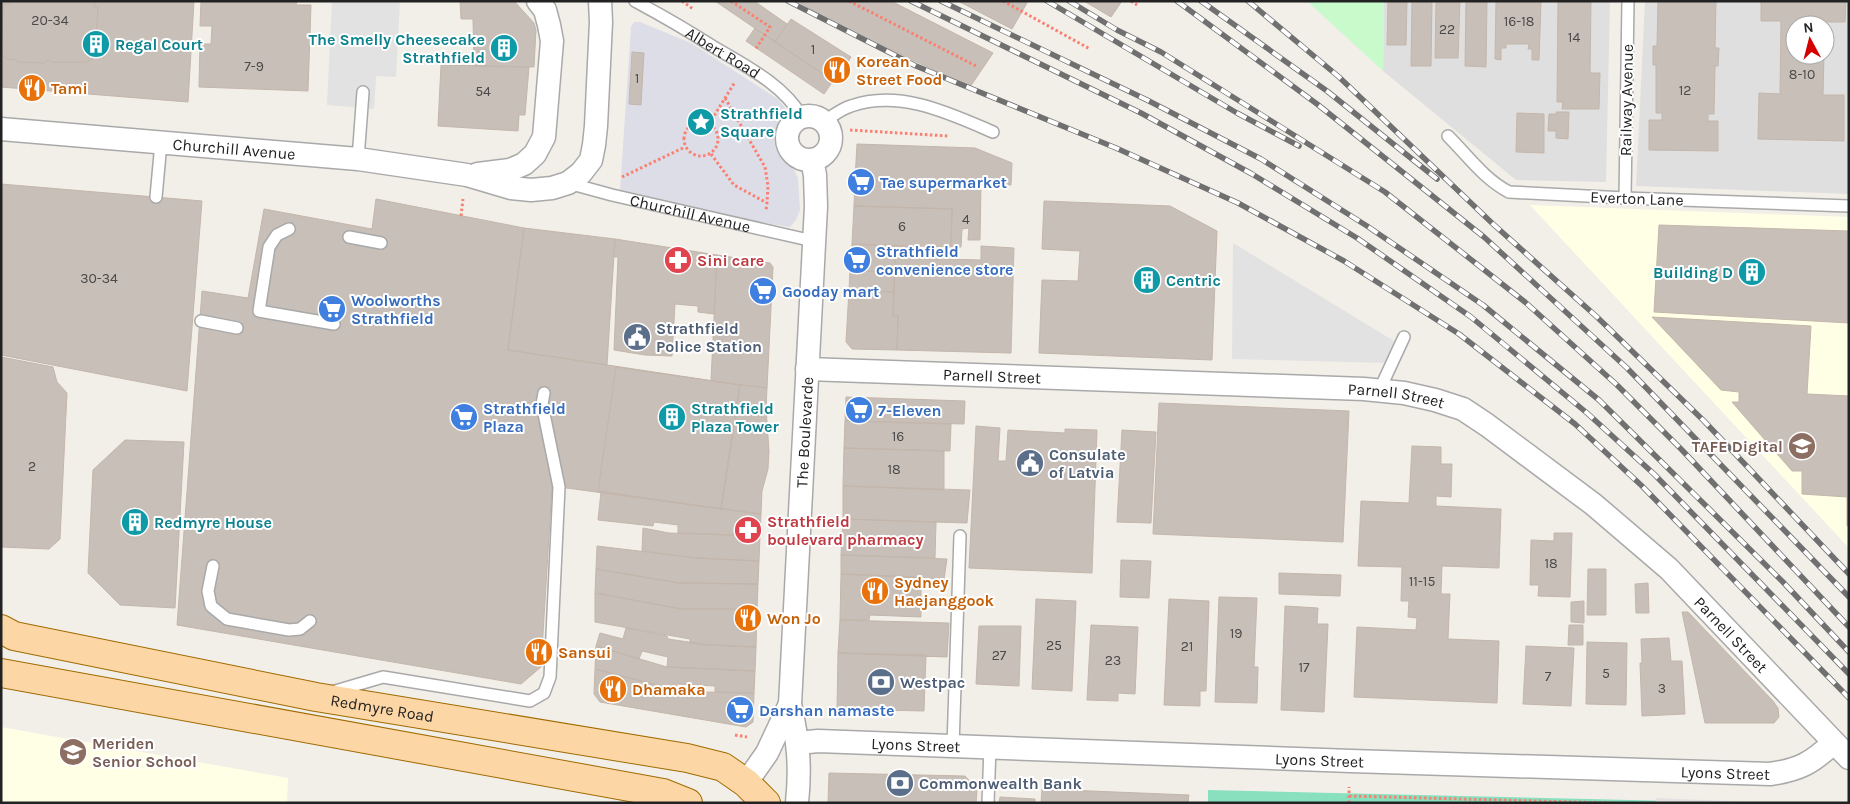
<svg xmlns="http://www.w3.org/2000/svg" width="1850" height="804" font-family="Karla,sans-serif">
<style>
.residential{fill:#e0dfdf;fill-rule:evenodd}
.education{fill:#ffffe5}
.park{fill:#c8facc}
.pitch{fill:#88e0be}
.parking{fill:#e2e2e2}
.plaza{fill:#dddde8}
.building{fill:#c7bfb8;stroke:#c4b6ab}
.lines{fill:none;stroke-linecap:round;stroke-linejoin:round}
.lane-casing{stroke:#a9a9a9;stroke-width:14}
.street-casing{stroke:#a9a9a9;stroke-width:25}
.primary-casing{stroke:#a06b00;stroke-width:30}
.path{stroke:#fa8072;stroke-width:3;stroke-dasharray:2.5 2.5;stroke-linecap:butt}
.lane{stroke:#fff;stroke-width:11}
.street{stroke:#fff;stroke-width:22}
.primary{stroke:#fcd6a4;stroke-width:28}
.rail-casing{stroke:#707070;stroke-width:5.5}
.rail{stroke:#fff;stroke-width:4;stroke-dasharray:11;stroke-linecap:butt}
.labels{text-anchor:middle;stroke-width:4;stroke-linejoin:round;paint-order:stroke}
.number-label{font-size:14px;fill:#4b4948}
.culture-label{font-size:16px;font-weight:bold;fill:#0d838f;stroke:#fff;text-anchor:start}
.street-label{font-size:16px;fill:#222;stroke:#fff}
.food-label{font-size:16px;font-weight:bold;fill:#c56008;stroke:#fff;text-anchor:start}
.shop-label{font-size:16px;font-weight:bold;fill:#366cbe;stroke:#fff;text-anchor:start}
.health-label{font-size:16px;font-weight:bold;fill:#be3a42;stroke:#fff;text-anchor:start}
.service-label{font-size:16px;font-weight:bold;fill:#4e5e75;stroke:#fff;text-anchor:start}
.education-label{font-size:16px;font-weight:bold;fill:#785e54;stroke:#fff;text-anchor:end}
</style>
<rect width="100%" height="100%" fill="#f2efe9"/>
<path class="residential" d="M1384 1H1610L1606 182 1516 180 1383 71Z
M1645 1H1849V194L1636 186ZM1795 25H1825V55H1795Z"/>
<path class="education" d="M1530 205 1849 217V548L1660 345Z
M1 727 288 778 287 803H1Z"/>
<path class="park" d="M1307 1H1384L1383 71Z"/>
<path class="pitch" d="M1208 790 1757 803H1208Z"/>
<path class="parking" d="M332 1H400L396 77 376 76 374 109 327 105Z
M1233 243 1394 341 1388 363 1232 359Z
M1656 798 1751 802V803H1656Z"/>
<path class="plaza" d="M634 22H640L691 43 778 99 786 109 779 116 774 136 775 146 780 155 794 170 798 178 800 210 796 220 790 227 764 223 620 190 631 27Z"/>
<path class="building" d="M1 1H194L188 102 1 87Z
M11 1H95L94 7H98L96 39 99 46 94 58 87 62H51L48 59 45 63 17 62V60L8 59 4 57 1 54 3 4H11Z
M201 1H297L296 5H311L308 91 199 87 200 44H211L212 26H200Z
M460 1H514L534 23 536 30 534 67 474 66 473 19H461Z
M715 1H754L787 24 775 42Z
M797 1H891L993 53 970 87 838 25Z
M958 1H1024L1027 3 1012 29Z
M1084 1H1122L1111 17Z
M1388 1H1407L1406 45H1387Z
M1412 1H1432L1431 66H1411Z
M1436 1H1460L1458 58H1435Z
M1466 1H1487L1486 67 1465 66Z
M1496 1H1541L1539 60H1532V49H1528L1529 44H1506V48H1501V60L1495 59Z
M1558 1H1591L1590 73H1600L1599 109H1562L1563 102H1557Z
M1658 1H1716L1715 48H1719L1718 66H1715L1714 114H1708V121H1718V151L1649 150V120H1662V113H1656V65H1653V46H1657Z
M1761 1H1846L1845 22H1824V25H1795V55H1824L1823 95H1844V141L1758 139 1759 93 1780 94 1781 21H1761Z
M791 19 851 57 835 82 775 42Z
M755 28 833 81 824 94 746 41Z
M632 52 644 53 641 105 629 104Z
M441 65 529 67 525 115H519L518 131 438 126Z
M1556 112H1569L1568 139 1556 138V131H1548L1549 114H1557Z
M1517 113 1544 114V153L1516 152Z
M857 144 975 148 1012 163 1011 185 855 180Z
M855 180 981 184 980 240H968L969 228 962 229 961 247H951L952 209 854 206Z
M1 184 202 201 187 391 1 355Z
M376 199 524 228 508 350 740 385 721 509 552 486 541 667 521 684 177 625 202 291 248 298 264 209 372 229Z
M1044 201 1170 206 1217 231 1212 360 1039 353 1042 280 1078 281 1080 251 1042 249Z
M854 206 952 209 951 247 852 244Z
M1659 225 1849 231V323L1654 312Z
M524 228 615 239 607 365 508 350Z
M615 239 717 255 714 314 698 312V306L675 304 672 356 645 355 614 350 618 257H614Z
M852 244 920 247V258H895V272L850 271Z
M981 246 1014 248 1011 353 897 350 898 316H893L895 258 981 260Z
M717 255 770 263 773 267 767 388 711 381Z
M850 271 895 272 894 292 849 290Z
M849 290 894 292 893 316H898L897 350 852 349 846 342Z
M1652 317 1811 326 1807 394 1849 396V526H1847V497L1802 494V471H1792L1732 402H1739V392L1721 390Z
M1 357 53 367 57 382 67 393 60 539 49 549 1 547Z
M616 367 740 385 721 509 598 491Z
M740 385 767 388 766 408 769 451 768 469 762 491 761 514 721 509Z
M846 397 965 401 964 424 845 421Z
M1159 403 1349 411 1343 542 1153 534Z
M845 421 951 424 950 451 844 448Z
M976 426 1000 428 998 461H1006L1008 430 1065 433V429L1097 430 1092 573 969 568Z
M1122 430 1156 432 1151 523 1117 522Z
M125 440 184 442 175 608 120 605 88 573 93 470Z
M1412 446 1441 447V464H1452L1451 497 1436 496V506L1501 509 1499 568 1442 566 1441 594H1450L1448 639 1499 641 1497 703 1354 697 1357 627 1416 630 1417 618 1408 617 1409 601H1401L1402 567 1358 566 1361 501 1409 503Z
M844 448 944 451V490L843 486Z
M843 486 970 490 967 523 843 519Z
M601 492 761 514 760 536 678 533V525L654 522 653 526 598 520Z
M843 519 936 522 935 558 841 555Z
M643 528 669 533 760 536 759 561 697 558 642 551Z
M1554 533H1572L1570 597 1538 596 1539 585H1530L1531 540 1554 541Z
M597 546 697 558 759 561 758 584 679 583 596 569Z
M841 555 947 559 944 579 841 574Z
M1121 560 1151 561 1149 598 1120 597Z
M596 569 679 583 758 584 757 609H681L595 593Z
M1588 569H1606V615H1587Z
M1279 573 1341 575 1340 596 1279 594Z
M841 574 921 577V617L870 615 869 620H840Z
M1648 583 1649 613H1636L1635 584Z
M595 593 681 609H757L756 647 709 645 690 643V639L595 622Z
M1219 597 1257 598 1254 667H1258L1257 703 1215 702Z
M1036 599 1076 601 1072 691 1032 689Z
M1169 599 1209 601 1206 691H1200V706L1164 705Z
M1584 601V623L1571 622V602Z
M1285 606 1318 608 1317 624H1328L1324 712 1281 710Z
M1682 612H1688L1773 701 1778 708 1779 717 1774 723H1705Z
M840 620 949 623 947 657 838 653Z
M1091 625 1138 627 1135 694 1118 693V701L1087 700Z
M1569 625H1583V645H1568Z
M979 626H1021L1019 686 976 684Z
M626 628 667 636 668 639 709 645 756 647 755 671 667 667 668 657 642 651 639 659 596 646 600 633 623 639Z
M1669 638 1671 661H1682L1685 714 1642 716 1640 663H1642L1641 639Z
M1587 642 1627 643 1626 705 1586 704Z
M596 646 667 667 755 671 754 693 715 692V686L677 684 676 688H668L595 669Z
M1526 646 1574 648 1571 706 1523 704Z
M838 653 926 655 924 711 837 709Z
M595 669 668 688H685L704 692 754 693 753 722 746 727 600 702 594 694Z
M829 773 965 776 977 789 976 803H828Z
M1042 789 1189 795 1188 803H1041Z
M1000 797 1035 799V803H999Z"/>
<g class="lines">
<defs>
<g id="lane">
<path id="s1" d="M635 1C661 15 687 30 712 46 744 65 783 84 802 117"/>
<path d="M824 121C833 116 841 109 851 106 899 89 949 113 993 132"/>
<path d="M1448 136C1467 155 1485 180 1509 192L1625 198 1849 206"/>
<path d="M358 159 363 92"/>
<path id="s2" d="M568 183 612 195 813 241"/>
<path d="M156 197 161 143"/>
<path d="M1625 198 1628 1"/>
<path d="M289 229 277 235 269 247 259 311 334 324"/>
<path d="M349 237 381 243"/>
<path d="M201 321 237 328"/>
<path d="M1379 391 1404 337"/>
<path d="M213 566 208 591 211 606 227 619 289 630 300 629 310 621"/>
<path d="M332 692 383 677 530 701 544 693 550 677 559 487 542 404 544 393"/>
<path d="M953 746 960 536"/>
<path d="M988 803 990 747"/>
</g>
<g id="street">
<circle cx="809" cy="138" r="22"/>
<path id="s3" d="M1 129 358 159 467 175 511 188 531 190 552 188 568 183 581 173 591 160 594 145 596 126 601 22 600 1"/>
<path d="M478 174 510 170 524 164 535 154 544 137 552 41 549 25 545 10 538 1"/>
<path id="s4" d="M807 369 1364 389 1404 393 1435 400 1463 409 1487 425 1593 504 1669 569 1849 758"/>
<path id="s5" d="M798 743 818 741 1351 761 1770 774C1799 770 1812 763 1833 743"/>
<path d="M746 783 767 753 790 704"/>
<path id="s6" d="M797 803C801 765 798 741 790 704L816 206 815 175 812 160"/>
</g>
<g id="primary">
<path id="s7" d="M1 629 14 636 316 697 687 758 723 767 746 783 766 803"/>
<path d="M1 673 663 793 688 803"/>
</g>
</defs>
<use href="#lane" class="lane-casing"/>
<use href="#street" class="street-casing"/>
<use href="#primary" class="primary-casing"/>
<path class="path" d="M682 1 693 9
M731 1 770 27 755 50
M849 1 978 67
M1003 1 1090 49
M1131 1 1137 5
M725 98 765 167 768 186 767 203
M684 139a17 17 0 1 1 34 0a17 17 0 1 1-34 0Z
M709 124 735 82
M850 130 948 136
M711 154 734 185 767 203 766 210
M622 177 685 147
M461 216 463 199
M735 735 747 737
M1349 796 1612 803
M1349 803V787"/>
<use href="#lane" class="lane"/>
<use href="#street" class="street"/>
<use href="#primary" class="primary"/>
<defs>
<path id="rail" d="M788 1 916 66 1116 148 1238 203 1344 261 1459 334 1575 424 1642 486 1849 698
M911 1 1141 113 1252 174 1357 238 1471 317 1587 413 1654 474 1849 674
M941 1 1147 100 1261 159 1367 226 1483 305 1599 400 1782 581 1849 652
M1047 1 1237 113 1299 146
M1069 1 1117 30 1161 52 1385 192 1525 302 1617 385 1682 450 1849 627
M1177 1 1317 104 1484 237 1627 368 1849 597
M1201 1 1327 91 1437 179
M1248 1 1339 77 1493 224 1597 317 1704 421 1849 574"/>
</defs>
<use href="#rail" class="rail-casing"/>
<use href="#rail" class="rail"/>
</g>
<defs>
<symbol id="building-disc" viewBox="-11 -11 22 22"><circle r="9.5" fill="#0f9aa8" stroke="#fff"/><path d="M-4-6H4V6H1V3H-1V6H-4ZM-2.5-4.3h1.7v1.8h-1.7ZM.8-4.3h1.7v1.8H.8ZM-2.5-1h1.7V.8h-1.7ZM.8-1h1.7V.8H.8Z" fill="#fff"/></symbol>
<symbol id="restaurant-disc" viewBox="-11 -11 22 22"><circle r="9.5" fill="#e8710a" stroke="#fff"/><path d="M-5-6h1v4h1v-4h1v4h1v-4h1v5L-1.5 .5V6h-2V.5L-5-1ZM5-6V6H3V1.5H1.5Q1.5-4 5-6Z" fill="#fff"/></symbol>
<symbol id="sight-disc" viewBox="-11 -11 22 22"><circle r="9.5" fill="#0f9aa8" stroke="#fff"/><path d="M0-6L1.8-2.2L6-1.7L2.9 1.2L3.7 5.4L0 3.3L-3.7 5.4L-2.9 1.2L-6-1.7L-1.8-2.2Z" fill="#fff"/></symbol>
<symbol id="supermarket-disc" viewBox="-11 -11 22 22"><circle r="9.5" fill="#3f7fe0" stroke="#fff"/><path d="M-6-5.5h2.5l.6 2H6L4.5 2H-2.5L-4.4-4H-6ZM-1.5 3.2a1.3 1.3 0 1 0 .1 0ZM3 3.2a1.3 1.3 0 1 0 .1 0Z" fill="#fff"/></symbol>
<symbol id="pharmacy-disc" viewBox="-11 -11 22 22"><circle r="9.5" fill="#e0444e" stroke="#fff"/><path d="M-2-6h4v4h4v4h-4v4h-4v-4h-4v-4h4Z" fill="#fff"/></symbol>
<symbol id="civic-disc" viewBox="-11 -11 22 22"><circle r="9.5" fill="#5c6f8a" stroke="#fff"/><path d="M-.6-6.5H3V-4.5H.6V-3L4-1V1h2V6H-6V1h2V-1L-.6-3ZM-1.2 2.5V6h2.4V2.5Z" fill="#fff"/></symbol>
<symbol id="university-disc" viewBox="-11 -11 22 22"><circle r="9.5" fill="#8d6e63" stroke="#fff"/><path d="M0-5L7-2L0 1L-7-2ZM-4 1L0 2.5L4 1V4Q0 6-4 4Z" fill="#fff"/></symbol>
<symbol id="bank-disc" viewBox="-11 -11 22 22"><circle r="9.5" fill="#5c6f8a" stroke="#fff"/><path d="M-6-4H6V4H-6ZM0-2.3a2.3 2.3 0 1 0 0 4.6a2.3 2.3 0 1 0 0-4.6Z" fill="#fff"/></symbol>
<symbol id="school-disc" viewBox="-11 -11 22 22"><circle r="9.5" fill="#8d6e63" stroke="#fff"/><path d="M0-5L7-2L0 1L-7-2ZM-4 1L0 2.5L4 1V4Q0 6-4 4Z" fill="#fff"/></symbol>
</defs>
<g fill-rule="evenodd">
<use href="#building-disc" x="80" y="28" width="32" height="32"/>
<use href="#building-disc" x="488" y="32" width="32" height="32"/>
<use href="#restaurant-disc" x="821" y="54" width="32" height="32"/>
<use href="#restaurant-disc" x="16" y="72" width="32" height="32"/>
<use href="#sight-disc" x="685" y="106" width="32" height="32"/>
<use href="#supermarket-disc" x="845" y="166" width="32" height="32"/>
<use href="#pharmacy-disc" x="662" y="244" width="32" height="32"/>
<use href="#supermarket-disc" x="841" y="244" width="32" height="32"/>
<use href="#building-disc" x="1736" y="256" width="32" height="32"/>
<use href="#building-disc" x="1131" y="264" width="32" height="32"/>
<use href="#supermarket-disc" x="747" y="275" width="32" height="32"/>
<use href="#supermarket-disc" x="316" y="293" width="32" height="32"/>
<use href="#civic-disc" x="621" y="321" width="32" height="32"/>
<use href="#supermarket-disc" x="843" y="394" width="32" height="32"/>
<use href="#supermarket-disc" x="448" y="401" width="32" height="32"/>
<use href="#building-disc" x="656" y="401" width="32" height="32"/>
<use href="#university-disc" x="1786" y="430" width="32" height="32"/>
<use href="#civic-disc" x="1014" y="447" width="32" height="32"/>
<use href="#building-disc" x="119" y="506" width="32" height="32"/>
<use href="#pharmacy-disc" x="732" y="514" width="32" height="32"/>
<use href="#restaurant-disc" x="859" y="575" width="32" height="32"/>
<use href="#restaurant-disc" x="732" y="602" width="32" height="32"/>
<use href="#restaurant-disc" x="523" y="636" width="32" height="32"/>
<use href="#bank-disc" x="865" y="666" width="32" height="32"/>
<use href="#restaurant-disc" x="597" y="673" width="32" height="32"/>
<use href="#supermarket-disc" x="724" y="694" width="32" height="32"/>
<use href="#school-disc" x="57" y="736" width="32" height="32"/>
<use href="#bank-disc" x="884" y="767" width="32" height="32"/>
</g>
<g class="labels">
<g class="number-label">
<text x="50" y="25">20-34</text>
<text x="1519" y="26">16-18</text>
<text x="1447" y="34">22</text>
<text x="1574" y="42">14</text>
<text x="813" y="54">1</text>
<text x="254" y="71">7-9</text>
<text x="1802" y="79">8-10</text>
<text x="637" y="83">1</text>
<text x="1685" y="95">12</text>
<text x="483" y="96">54</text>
<text x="966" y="224">4</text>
<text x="902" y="231">6</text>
<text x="99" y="283">30-34</text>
<text x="898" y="441">16</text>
<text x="32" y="471">2</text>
<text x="894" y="474">18</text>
<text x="1551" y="568">18</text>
<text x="1422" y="586">11-15</text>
<text x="1236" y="638">19</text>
<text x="1054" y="650">25</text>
<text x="1187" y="651">21</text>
<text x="999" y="660">27</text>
<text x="1113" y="665">23</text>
<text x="1304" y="672">17</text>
<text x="1606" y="678">5</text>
<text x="1548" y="681">7</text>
<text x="1662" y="693">3</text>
</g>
<g class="culture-label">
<text x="485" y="45" text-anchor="end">The Smelly Cheesecake<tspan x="485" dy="18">Strathfield</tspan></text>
<text x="115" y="50">Regal Court</text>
<text x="720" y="119">Strathfield<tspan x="720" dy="18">Square</tspan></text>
<text x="1733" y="278" text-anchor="end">Building D</text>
<text x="1166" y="286">Centric</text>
<text x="691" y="414">Strathfield<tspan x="691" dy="18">Plaza Tower</tspan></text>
<text x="154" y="528">Redmyre House</text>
</g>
<g class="street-label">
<text dy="6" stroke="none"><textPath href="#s1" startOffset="102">Albert Road</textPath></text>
<text transform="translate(1626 100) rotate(-89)" y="6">Railway Avenue</text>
<text dy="6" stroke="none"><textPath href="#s3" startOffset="234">Churchill Avenue</textPath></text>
<text transform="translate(1637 198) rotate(2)" y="6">Everton Lane</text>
<text dy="6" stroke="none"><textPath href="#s2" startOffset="126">Churchill Avenue</textPath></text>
<text dy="6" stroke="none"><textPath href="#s4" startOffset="185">Parnell Street</textPath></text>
<text dy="6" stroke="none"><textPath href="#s4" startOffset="590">Parnell Street</textPath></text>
<text dy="6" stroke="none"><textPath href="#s6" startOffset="372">The Boulevarde</textPath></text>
<text dy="6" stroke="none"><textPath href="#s4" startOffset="1010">Parnell Street</textPath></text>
<text dy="6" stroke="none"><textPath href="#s7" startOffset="390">Redmyre Road</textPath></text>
<text dy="6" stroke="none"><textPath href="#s5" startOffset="118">Lyons Street</textPath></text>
<text dy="6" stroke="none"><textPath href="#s5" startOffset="522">Lyons Street</textPath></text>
<text dy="6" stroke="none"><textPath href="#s5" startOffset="928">Lyons Street</textPath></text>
</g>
<g class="food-label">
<text x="856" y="67">Korean<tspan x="856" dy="18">Street Food</tspan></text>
<text x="51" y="94">Tami</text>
<text x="894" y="588">Sydney<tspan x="894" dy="18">Haejanggook</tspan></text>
<text x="767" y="624">Won Jo</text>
<text x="558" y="658">Sansui</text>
<text x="632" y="695">Dhamaka</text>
</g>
<g class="shop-label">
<text x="880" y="188">Tae supermarket</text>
<text x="876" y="257">Strathfield<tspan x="876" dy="18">convenience store</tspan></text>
<text x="782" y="297">Gooday mart</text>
<text x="351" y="306">Woolworths<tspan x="351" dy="18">Strathfield</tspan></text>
<text x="483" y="414">Strathfield<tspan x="483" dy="18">Plaza</tspan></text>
<text x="878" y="416">7-Eleven</text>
<text x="759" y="716">Darshan namaste</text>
</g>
<g class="health-label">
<text x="697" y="266">Sini care</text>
<text x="767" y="527">Strathfield<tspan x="767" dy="18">boulevard pharmacy</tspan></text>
</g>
<g class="service-label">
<text x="656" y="334">Strathfield<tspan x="656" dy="18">Police Station</tspan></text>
<text x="1049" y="460">Consulate<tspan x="1049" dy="18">of Latvia</tspan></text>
<text x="900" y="688">Westpac</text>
<text x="919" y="789">Commonwealth Bank</text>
</g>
<g class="education-label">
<text x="1783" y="452">TAFE Digital</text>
<text x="92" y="749" text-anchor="start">Meriden<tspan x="92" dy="18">Senior School</tspan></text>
</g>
</g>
<rect width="1850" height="804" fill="none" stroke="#222222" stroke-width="5"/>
<g transform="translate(1810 40) rotate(353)"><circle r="24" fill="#ffffff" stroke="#a7a7a7"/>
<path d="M0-4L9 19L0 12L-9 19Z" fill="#d40000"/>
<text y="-8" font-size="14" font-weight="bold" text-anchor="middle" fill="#222222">N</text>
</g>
</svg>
